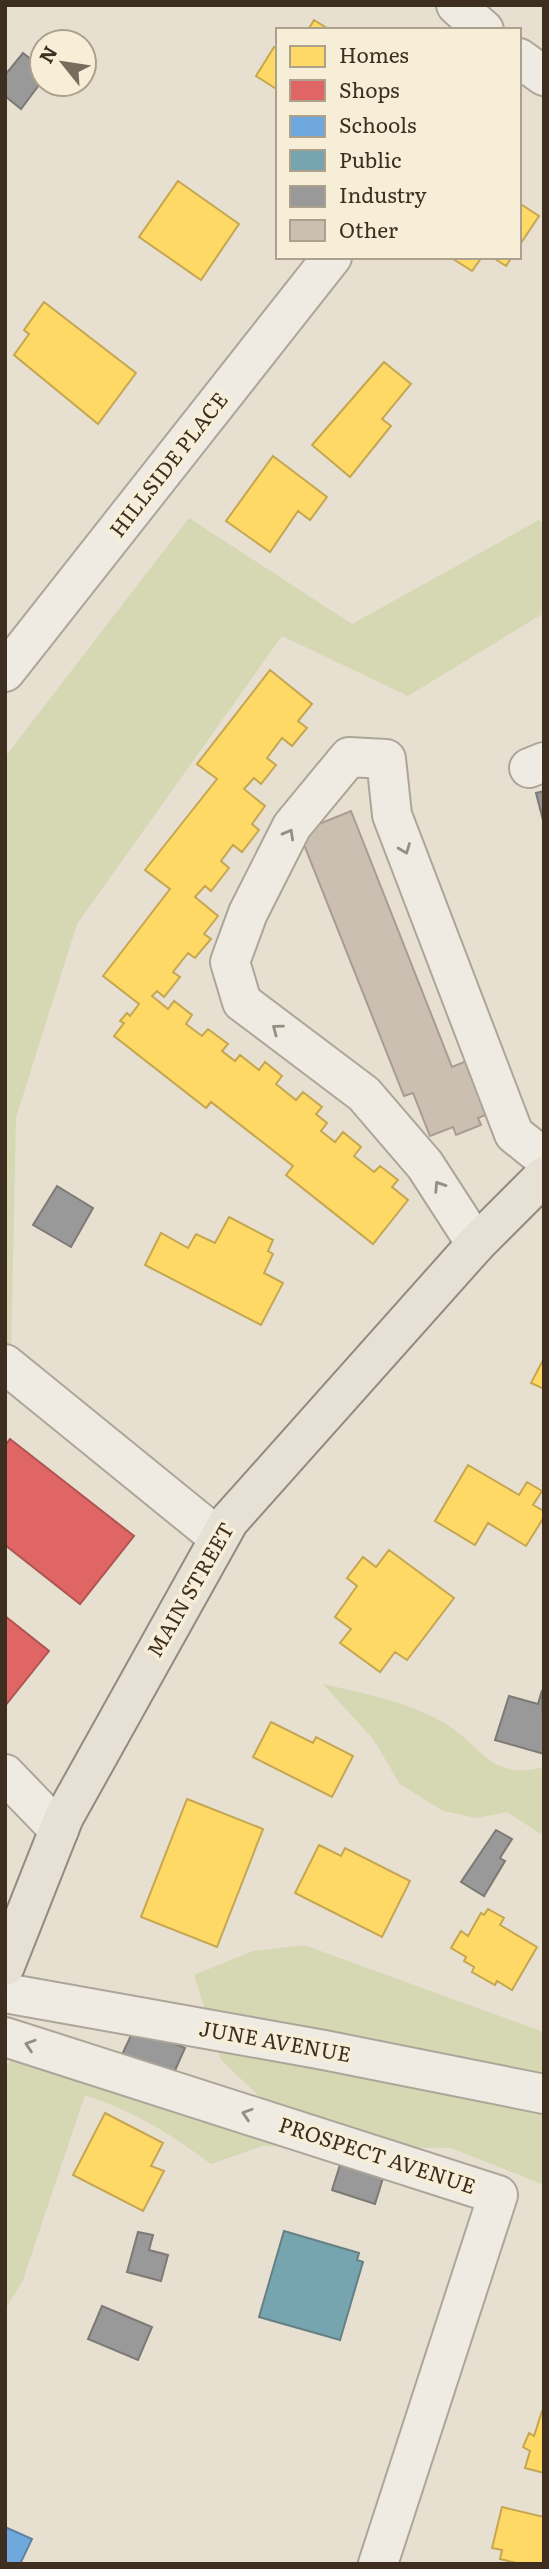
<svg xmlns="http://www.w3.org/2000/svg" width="549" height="2569" font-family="Literata,serif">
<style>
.green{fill:#d6d7b3}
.homes{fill:#ffd966;stroke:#c5a651;stroke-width:2}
.shops{fill:#e06666;stroke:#af5551;stroke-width:2}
.schools{fill:#6fa8dc;stroke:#6083a4;stroke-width:2}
.public{fill:#76a5af;stroke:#658184;stroke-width:2}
.industry{fill:#999;stroke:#7d7975;stroke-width:2}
.building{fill:#cbbfb2;stroke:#a89c90;stroke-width:2}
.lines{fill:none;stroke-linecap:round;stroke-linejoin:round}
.minor-casing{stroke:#ada599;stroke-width:42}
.major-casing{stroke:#928b80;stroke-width:42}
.minor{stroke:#efebe3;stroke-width:38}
.major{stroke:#e6e1d4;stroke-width:38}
.oneway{stroke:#968c82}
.labels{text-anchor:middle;stroke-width:7;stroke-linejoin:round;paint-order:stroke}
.street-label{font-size:21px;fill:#3d2e20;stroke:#f7eed8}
</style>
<rect width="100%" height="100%" fill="#e7e0d1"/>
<path class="green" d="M189 518 352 624 539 520 544 524V613L408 696 282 636 77 924 16 1118 11 1354 5 1350V757Z
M323 1684C364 1693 409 1702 446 1724 483 1747 491 1781 544 1767V1836L507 1812 476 1818 443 1811 400 1784 373 1739Z
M304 1945 544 2032V2185L451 2148 263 2146 211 2164C166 2131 139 2114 85 2095L23 2280 5 2310V2070L10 2061 126 2088 263 2100 221 2060 194 1975 253 1951Z"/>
<path class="homes" d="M314 20 330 30H308Z
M274 47 278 49V90L256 76Z
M178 181 239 224 201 280 139 237Z
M519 203 539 216 519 246Z
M450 257H482L472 271Z
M492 257H512L506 266Z
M44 302 136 373 98 424 14 355 29 334 24 330Z
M384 362 411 384 382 419 391 426 350 477 312 445Z
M273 456 327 497 310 520 298 511 270 552 226 521Z
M270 670 312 704 298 721 307 728 292 746 282 738 267 758 276 765 261 784 254 778 244 789 265 806 252 824 259 830 242 852 233 845 221 861 229 868 211 891 205 886 195 897 218 916 204 934 211 939 195 958 188 953 173 972 180 977 164 997 157 991 152 996 168 1009 174 1001 192 1015 186 1024 202 1036 208 1029 228 1044 222 1051 235 1061 240 1055 259 1070 265 1062 282 1076 276 1084 296 1100 303 1092 322 1107 316 1114 327 1123 321 1131 335 1142 343 1132 361 1147 354 1156 374 1172 380 1166 398 1180 392 1187 408 1200 373 1244 286 1175 293 1166 211 1102 206 1108 114 1036 124 1023 120 1021 127 1013 130 1016 139 1004 103 976 170 889 145 870 217 779 197 764Z
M229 1217 273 1240 268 1251 273 1254 264 1273 283 1283 261 1325 145 1265 161 1233 188 1248 196 1234 215 1243Z
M544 1358V1389L531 1383Z
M468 1465 519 1495 527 1482 542 1491 533 1505 544 1511V1517L526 1546 488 1523 475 1545 435 1521Z
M389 1550 454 1598 407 1660 395 1652 380 1672 340 1643 351 1629 335 1617 357 1586 347 1578 363 1557 376 1567Z
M271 1722 313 1743 316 1737 353 1756 332 1797 253 1757Z
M187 1799 263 1829 217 1947 141 1917Z
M319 1845 341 1856 345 1848 410 1881 382 1937 295 1893Z
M488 1909 504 1918 500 1925 537 1947 512 1990 497 1981 495 1985 472 1972 474 1967 464 1961 466 1957 451 1948 461 1931 468 1936 481 1913 484 1915Z
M105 2113 163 2143 151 2166 164 2171 143 2211 73 2175Z
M542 2411H544V2473L525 2468 530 2451 523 2447 529 2433 534 2436Z
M502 2507 544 2517V2564H521L500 2559 502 2550 492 2548Z"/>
<path class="shops" d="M10 1439 134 1536 80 1604 5 1545V1446Z
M5 1616 49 1651 5 1706Z"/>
<path class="schools" d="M5 2527 32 2539 20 2564H5Z"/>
<path class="public" d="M284 2231 359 2253 357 2260 363 2262 340 2340 259 2317Z"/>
<path class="industry" d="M23 53 42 68V81L21 109 5 96V75Z
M544 791V824L536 793Z
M57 1186 93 1208 71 1247 33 1225Z
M542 1690 544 1754 495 1740 509 1696 538 1704Z
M496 1830 512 1839 500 1858 505 1861 484 1896 461 1882Z
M135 2027 185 2048 169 2084 119 2061Z
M340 2165 383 2178 375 2204 332 2190Z
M138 2232 153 2235 149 2250 168 2255 161 2281 127 2272Z
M102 2306 152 2327 138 2360 88 2339Z"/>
<path class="building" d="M351 811 452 1067 469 1060 490 1113 478 1118 481 1125 456 1135 453 1127 430 1136 413 1093 404 1096 299 832Z"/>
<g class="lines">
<defs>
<path id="minor" d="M456 5 484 30
M519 58 544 76
M5 672 332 257
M529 768 544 762
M476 1244 425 1165 364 1094 242 1002 230 962 248 913 292 826 349 757 386 759 392 815 514 1134 544 1158
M5 1364 219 1538
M5 1774 59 1830
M5 1993 324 2050 544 2094
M5 2037 498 2195 378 2564"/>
<path id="major" d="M5 1966 64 1817 229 1521 476 1244 544 1176"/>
</defs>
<use href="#minor" class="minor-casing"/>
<use href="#major" class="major-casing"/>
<use href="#minor" class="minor"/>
<use href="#major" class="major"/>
</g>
<defs><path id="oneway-chevron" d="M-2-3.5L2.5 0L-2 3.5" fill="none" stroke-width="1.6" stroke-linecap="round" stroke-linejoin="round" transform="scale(1.75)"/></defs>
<g class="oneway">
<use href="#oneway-chevron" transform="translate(289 834) rotate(-61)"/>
<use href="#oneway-chevron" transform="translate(405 849) rotate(69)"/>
<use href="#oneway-chevron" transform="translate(277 1029) rotate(-143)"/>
<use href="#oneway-chevron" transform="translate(439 1186) rotate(-123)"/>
<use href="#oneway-chevron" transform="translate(30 2045) rotate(-162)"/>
<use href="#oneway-chevron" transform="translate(247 2114) rotate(-162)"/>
</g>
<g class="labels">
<g class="street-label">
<text transform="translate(169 465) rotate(-52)" y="7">HILLSIDE PLACE</text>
<text transform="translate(191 1590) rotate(-60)" y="7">MAIN STREET</text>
<text transform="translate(275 2042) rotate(10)" y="7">JUNE AVENUE</text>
<text transform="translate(377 2156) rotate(18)" y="7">PROSPECT AVENUE</text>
</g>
</g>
<rect width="549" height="2569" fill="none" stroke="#3d2e20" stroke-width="14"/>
<rect x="276" y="28" width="245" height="231" fill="#f7eed8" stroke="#ada18e" stroke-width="2"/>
<rect x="290" y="46" width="35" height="21" fill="#ffd966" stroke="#ada18e" stroke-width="2"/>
<text x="339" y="63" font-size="21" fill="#3d2e20">Homes</text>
<rect x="290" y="80" width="35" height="21" fill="#e06666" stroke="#ada18e" stroke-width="2"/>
<text x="339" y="98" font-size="21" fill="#3d2e20">Shops</text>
<rect x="290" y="116" width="35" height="21" fill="#6fa8dc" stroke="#ada18e" stroke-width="2"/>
<text x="339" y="133" font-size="21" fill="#3d2e20">Schools</text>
<rect x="290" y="150" width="35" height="21" fill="#76a5af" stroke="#ada18e" stroke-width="2"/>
<text x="339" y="168" font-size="21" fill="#3d2e20">Public</text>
<rect x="290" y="186" width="35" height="21" fill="#999999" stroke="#ada18e" stroke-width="2"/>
<text x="339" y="203" font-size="21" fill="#3d2e20">Industry</text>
<rect x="290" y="220" width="35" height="21" fill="#cbbfb2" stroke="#ada18e" stroke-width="2"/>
<text x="339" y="238" font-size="21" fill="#3d2e20">Other</text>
<g transform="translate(63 63) rotate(300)"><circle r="33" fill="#f7eed8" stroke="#ada18e" stroke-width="2"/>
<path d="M0-5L12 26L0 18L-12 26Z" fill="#786c5e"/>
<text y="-10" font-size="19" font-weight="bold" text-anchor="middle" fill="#3d2e20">N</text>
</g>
</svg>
